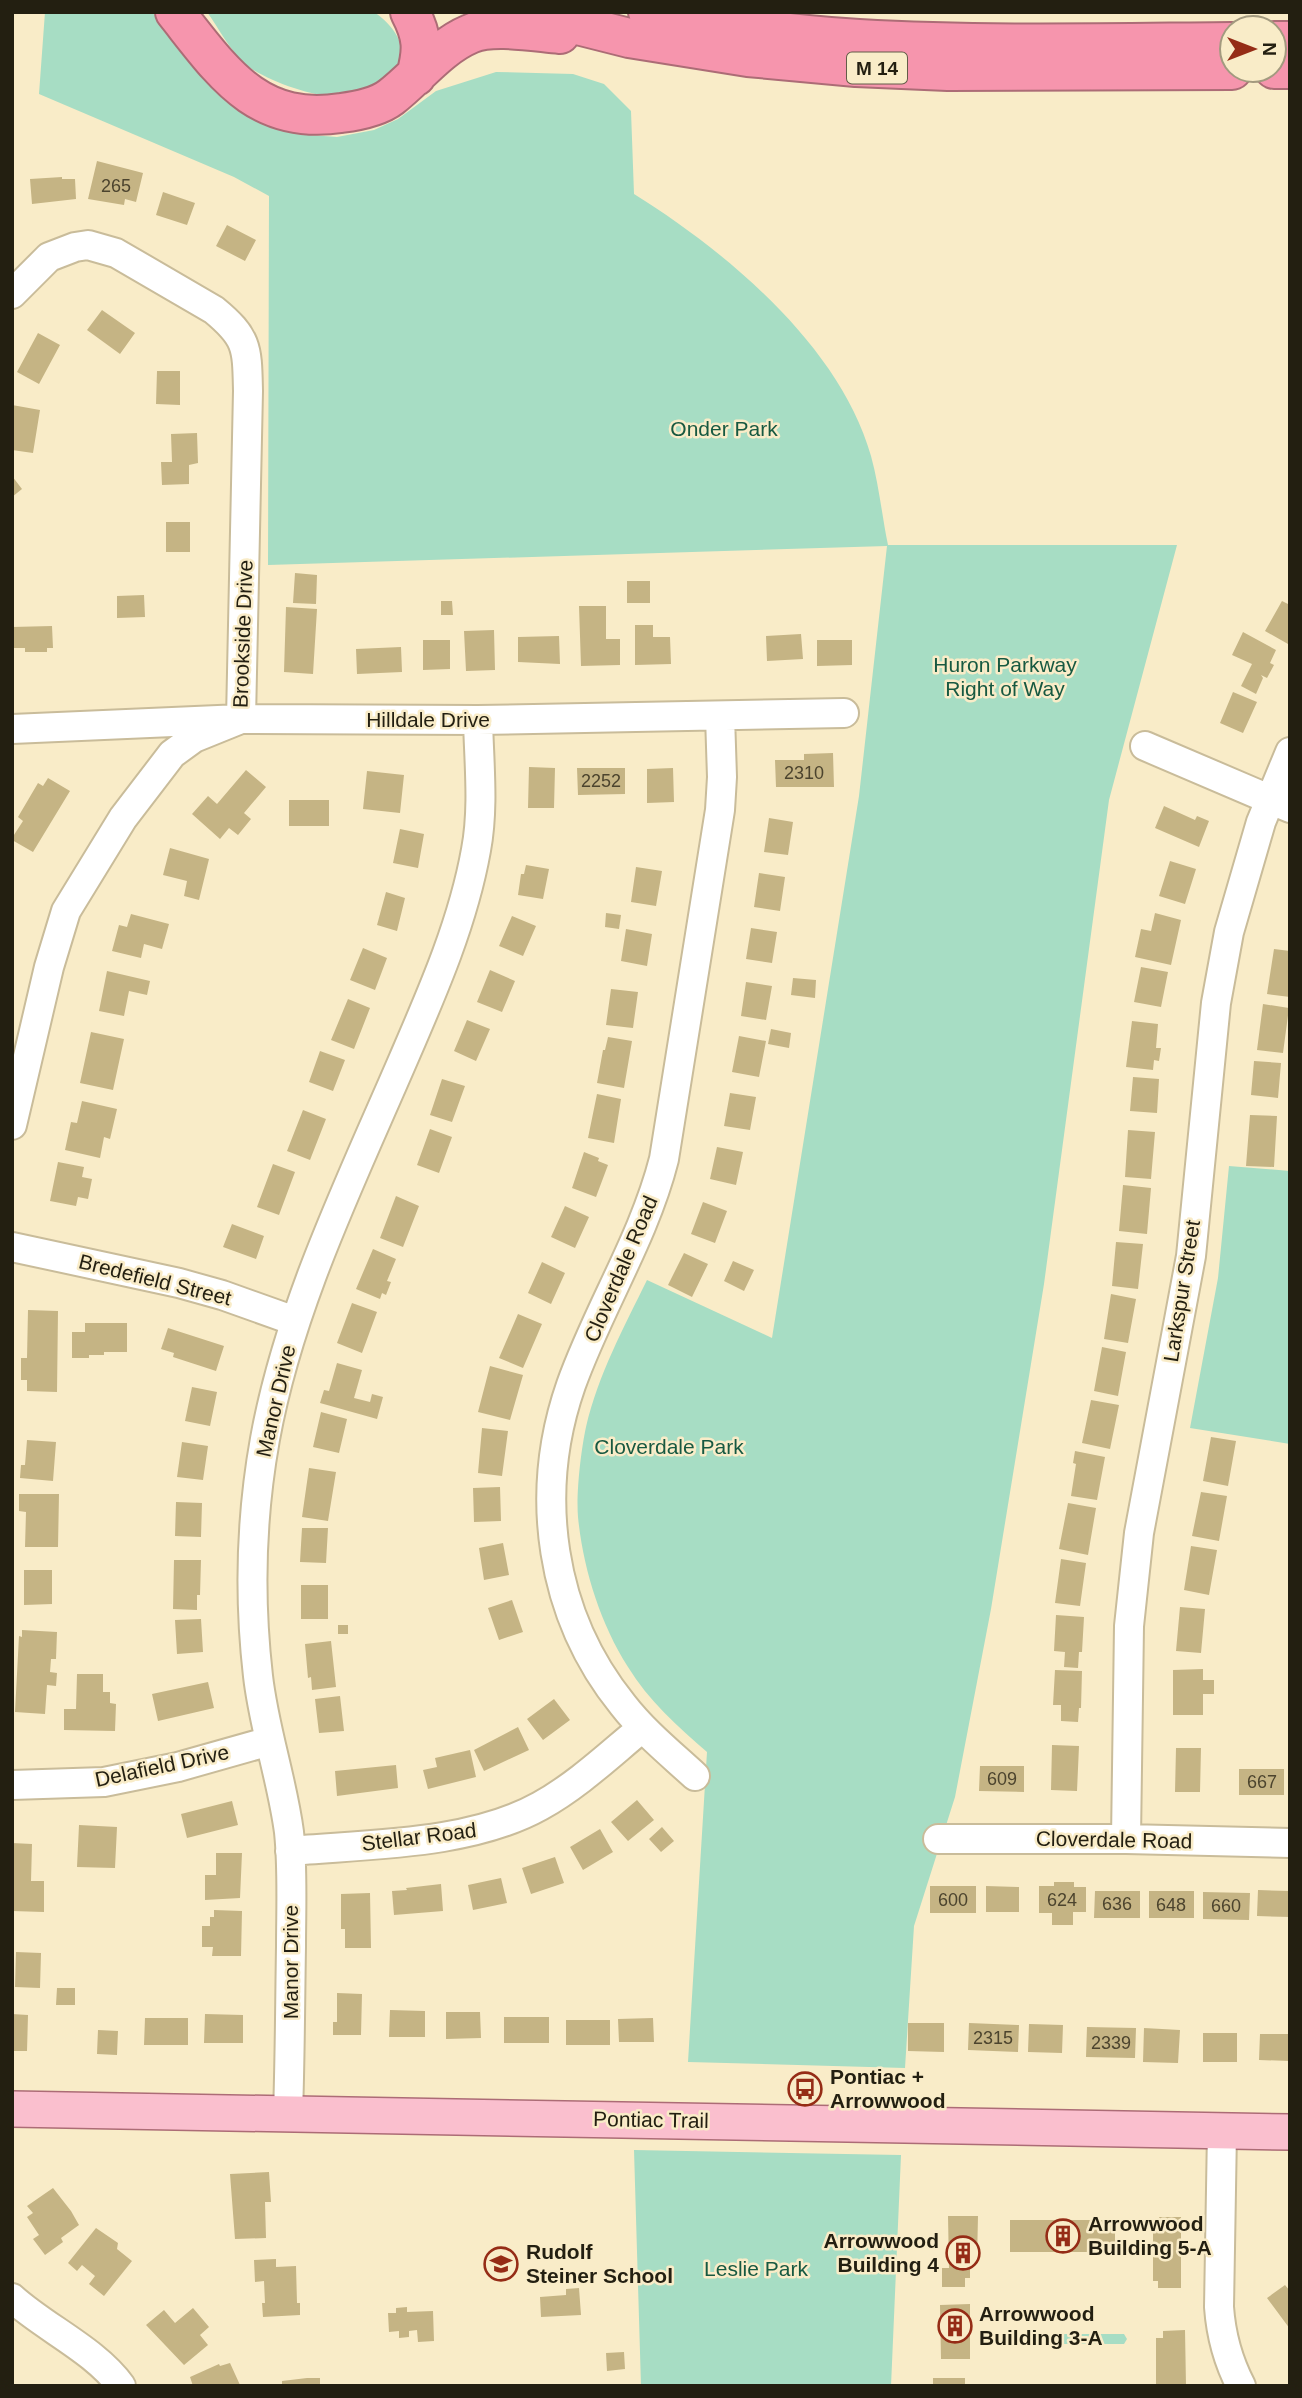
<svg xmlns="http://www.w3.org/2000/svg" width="1302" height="2398" font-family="Helvetica,sans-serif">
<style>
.green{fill:#a7ddc4}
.building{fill:#c5b484}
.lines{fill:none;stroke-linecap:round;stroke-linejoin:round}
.minor-casing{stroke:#c9bc9a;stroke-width:32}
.major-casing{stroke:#ac6c76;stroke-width:38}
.highway-casing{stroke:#ac6c76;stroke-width:42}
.minor{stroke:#fff;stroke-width:28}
.major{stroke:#fabfce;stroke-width:35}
.highway{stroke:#f695ad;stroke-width:38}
.labels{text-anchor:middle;stroke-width:5;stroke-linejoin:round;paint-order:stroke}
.number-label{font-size:18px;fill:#4c442e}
.shield{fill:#f9ecc8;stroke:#635c48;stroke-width:2}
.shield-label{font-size:19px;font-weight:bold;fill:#231f11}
.park-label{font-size:21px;fill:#175941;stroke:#f9ecc8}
.street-label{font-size:21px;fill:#231f11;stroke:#f9ecc8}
.poi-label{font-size:21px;font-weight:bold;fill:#231f11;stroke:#f9ecc8;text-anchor:start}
</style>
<rect width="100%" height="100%" fill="#f9ecc8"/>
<path class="green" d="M45 12H152L230 104 259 122 297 134 337 137 374 130 398 119 436 91 496 72 573 74 604 84 631 111 634 194C727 252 840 346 871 456 879 485 882 516 888 545H1177L1109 800 1044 1284 991 1609 955 1797 914 1926 905 2068 688 2062 707 1752C678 1727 648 1700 628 1667 600 1623 583 1568 578 1517 576 1493 581 1450 586 1427 598 1375 624 1327 647 1280L772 1338 859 796 887 546 268 565 269 196 234 177 39 94Z
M207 12H374C398 28 417 59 386 81 380 86 369 87 361 90 355 92 347 95 341 96 316 99 264 80 245 64 231 52 218 27 207 12Z
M1229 1166 1290 1171V1444L1190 1428 1218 1278Z
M634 2150 901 2155 891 2386H641Z
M1002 2334H1124L1127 2339 1124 2344H1002L999 2338Z"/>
<path class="building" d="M97 161 143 173 136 202 125 199 124 205 88 199Z
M62 177V179H75L76 199 32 204 30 179Z
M163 192 195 203 187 225 156 215Z
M227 225 256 240 245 261 216 246Z
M102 310 135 333 120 354 87 330Z
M38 333 60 345 39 384 17 372Z
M157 371H180V405L156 404Z
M12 405 40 410 33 453 12 450Z
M197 433 198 463 189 465V484L162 485 161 462H172L171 434Z
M12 476 22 489 12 497Z
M166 522H190V552H166Z
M295 573 317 575 316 604 293 603Z
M627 581H650V603H627Z
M144 595 145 617 117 618V596Z
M441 601H452L453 615H441Z
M1282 601 1290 605 1288 644 1265 631Z
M579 606H606V639H620V665L581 666Z
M286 607 317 609 313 674 284 672Z
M635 625H653V637H670L671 664 635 665Z
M52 626 53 648H47V652H25V648H12V627Z
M494 630 495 670 466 671 464 631Z
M1243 632 1276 650 1270 663 1274 665 1267 678 1261 675 1263 678 1256 694 1241 686 1252 664 1232 655Z
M801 634 803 659 767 661 766 636Z
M559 636 560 664 518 662V637Z
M423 640H450V669L423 670Z
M817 640H852V665L817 666Z
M401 647 402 672 357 674 356 649Z
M1233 692 1257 702 1243 733 1220 723Z
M833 753 834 787H776L775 760H804V754Z
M529 767 555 768 554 808H528Z
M577 768H625V794L578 795Z
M673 768 674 802 647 803V769Z
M246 770 266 787 244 813 251 819 238 835 229 828 220 839 192 814 208 796 217 804Z
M367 771 404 775 400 813 363 809Z
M48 778 70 791 33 852 12 840V838L23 821 18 817 38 783 43 786Z
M289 800H329V826H289Z
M1164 806 1195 820 1197 816 1209 821 1199 847 1155 828Z
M769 818 793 822 788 855 764 852Z
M400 829 424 834 418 868 393 863Z
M170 848 209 859 199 900 184 896 187 881 163 875Z
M1170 861 1196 869 1185 904 1159 896Z
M526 865 549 869 543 899 518 895 521 874H524Z
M636 867 662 871 656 906 631 902Z
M759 873 785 877 780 911 754 907Z
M386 892 405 898 397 931 377 925Z
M606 913 621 915 619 929 605 927Z
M1155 913 1181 920 1171 965 1135 957 1141 929 1151 931Z
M131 914 169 924 162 949 144 944 141 958 112 951 119 925 127 927Z
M512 916 536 926 523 956 499 946Z
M751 928 777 932 772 963 746 959Z
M626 929 652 934 647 966 621 961Z
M363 948 387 958 375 990 350 980Z
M1274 949 1290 951V997L1267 994Z
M1141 967 1168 972 1161 1007 1134 1002Z
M490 970 515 981 502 1012 477 1002Z
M107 971 150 981 147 995 129 991 124 1016 99 1011Z
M793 978 816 980 815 998 791 995Z
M746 982 772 986 766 1020 741 1016Z
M611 989 638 992 633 1028 606 1025Z
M348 999 370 1008 354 1049 331 1040Z
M1263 1004 1289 1008 1283 1053 1257 1050Z
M467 1020 490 1029 476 1061 454 1051Z
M1132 1021 1158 1024 1156 1048H1161L1159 1061 1154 1060 1153 1070 1126 1067Z
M771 1029 791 1033 789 1048 768 1044Z
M91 1032 124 1039 113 1090 80 1083Z
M739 1036 766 1041 759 1077 732 1072Z
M608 1037 632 1041 624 1088 597 1083 603 1050H605Z
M320 1051 345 1060 333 1091 309 1082Z
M1254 1061 1281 1063 1278 1098 1251 1095Z
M1133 1077 1159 1079 1157 1113 1130 1111Z
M442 1079 465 1086 452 1122 430 1115Z
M730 1093 756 1097 750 1130 724 1126Z
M597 1094 621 1099 614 1143 588 1138Z
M82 1101 117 1109 110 1139 104 1137 100 1158 65 1150 71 1122 77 1123Z
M303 1110 326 1119 310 1160 287 1151Z
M1250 1115 1277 1116 1274 1167 1246 1166Z
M430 1129 452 1137 439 1173 417 1165Z
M1128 1130 1155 1132 1151 1179 1125 1177Z
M717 1147 743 1152 736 1185 710 1179Z
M584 1152 599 1158 598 1161 608 1165 596 1197 572 1188Z
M58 1162 84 1167 82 1177 92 1179 88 1199 78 1197 76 1206 50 1201Z
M273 1164 295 1172 279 1215 257 1207Z
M1123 1185 1151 1188 1147 1234 1119 1231Z
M396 1196 419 1206 403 1247 380 1238Z
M703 1202 727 1211 715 1243 691 1234Z
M565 1206 589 1217 575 1248 551 1237Z
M232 1224 264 1236 256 1259 223 1247Z
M1116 1242 1143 1244 1138 1289 1112 1286Z
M373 1249 396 1259 387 1281 391 1282 386 1295 382 1293 380 1299 356 1289Z
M684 1253 708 1264 692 1297 668 1285Z
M733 1261 754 1270 744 1291 724 1281Z
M542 1262 565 1273 551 1304 528 1293Z
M1111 1294 1136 1299 1128 1343 1104 1339Z
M352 1303 377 1312 362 1353 337 1343Z
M28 1310 58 1311 57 1392 27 1391V1380H21V1358H27Z
M518 1314 542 1324 523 1368 499 1358Z
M85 1323H127V1352H104V1355H89V1358H72V1332H85Z
M168 1328 224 1346 216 1371 173 1357 174 1353 161 1349Z
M1102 1347 1126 1352 1118 1396 1094 1391Z
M337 1363 362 1370 354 1398 370 1402 372 1394 383 1397 377 1419 320 1403 324 1390 329 1391Z
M490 1366 523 1375 510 1420 478 1412Z
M192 1387 217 1392 210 1426 185 1421Z
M1091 1400 1119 1405 1110 1449 1082 1443Z
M321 1412 347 1419 339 1453 313 1447Z
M482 1428 508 1431 502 1476 478 1473Z
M1211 1437 1236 1441 1228 1486 1203 1481Z
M27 1440 56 1442 53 1481 20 1478 21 1465H25Z
M182 1442 208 1446 203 1480 177 1477Z
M1075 1451 1105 1457 1097 1500 1071 1496 1076 1464 1073 1463Z
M309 1468 336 1472 328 1521 302 1517Z
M500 1487 501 1521 474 1522 473 1488Z
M1201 1492 1227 1496 1219 1541 1192 1536Z
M19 1494H59L58 1547H25L26 1512 19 1511Z
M176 1502 202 1503 201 1537 175 1536Z
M1068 1503 1096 1508 1088 1555 1059 1549Z
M302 1528H328L326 1563 300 1562Z
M503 1543 509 1575 484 1580 479 1548Z
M1191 1546 1217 1550 1209 1595 1184 1590Z
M1061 1559 1086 1563 1080 1606 1055 1603Z
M174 1560H201L200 1595H197V1610L173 1609Z
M24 1570H52V1604L24 1605Z
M301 1585H328V1619H301Z
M512 1600 523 1632 499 1640 488 1608Z
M1180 1607 1205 1609 1201 1653 1176 1651Z
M1056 1615 1084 1617 1082 1652H1079L1078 1668 1064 1667 1065 1652 1054 1651Z
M201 1619 203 1652 177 1654 175 1620Z
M338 1625H348V1634H338Z
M22 1630 57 1632 56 1659H51L50 1672 57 1673 56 1686 47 1685 45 1714 15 1712 19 1636 22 1637Z
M331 1641 336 1687 312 1690 311 1677 308 1678 305 1644Z
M1203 1669V1680H1214V1694H1203V1715H1173V1670Z
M1055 1670 1082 1671 1081 1708H1079L1078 1722 1061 1721V1705H1053Z
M77 1674H103V1692H110V1703L116 1704 115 1731 64 1730V1709H76Z
M208 1682 214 1708 158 1721 152 1694Z
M340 1696 344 1731 319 1733 315 1699Z
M554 1699 570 1720 543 1740 527 1719Z
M518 1727 529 1750 484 1771 474 1750Z
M1052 1745 1079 1746 1077 1791 1051 1790Z
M1176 1748H1201L1200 1792H1175Z
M470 1750 476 1777 428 1789 423 1770 437 1767 435 1758Z
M396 1765 398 1788 337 1796 335 1771Z
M980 1766H1024V1792L979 1791Z
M1239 1769H1284V1795H1239Z
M637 1800 654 1820 628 1841 611 1822Z
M232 1801 238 1825 187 1838 181 1814Z
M79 1825 117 1827 115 1868 77 1867Z
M662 1827 674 1841 661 1852 649 1839Z
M600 1829 613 1852 583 1870 570 1847Z
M12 1843 32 1844 31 1881H44V1912L12 1911Z
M216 1853H242L240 1898 205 1900V1875H216Z
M555 1857 564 1883 531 1894 522 1868Z
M501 1878 507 1903 473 1910 468 1885Z
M1054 1882H1074V1887H1086V1912H1073V1925H1052V1913H1039V1886H1054Z
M441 1884 443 1911 394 1915 392 1891 407 1890 406 1888Z
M930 1886H976V1913H930Z
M986 1886 1019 1887V1912H986Z
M1258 1890 1290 1891V1917L1257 1916Z
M1095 1891H1140V1918H1094Z
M1149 1891H1194V1918H1149Z
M1203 1892 1250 1893 1249 1920 1203 1919Z
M370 1893 371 1948H345V1929H341V1894Z
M214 1910 242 1911 241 1956H212L213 1947H202V1926H210V1917H214Z
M16 1952 41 1953 40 1988 15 1987Z
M57 1988H75V2005H56Z
M337 1993 362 1994 361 2035H333V2022H337Z
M390 2010 425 2011V2037H389Z
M446 2012H480L481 2038 446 2039Z
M12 2014 28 2015 27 2051H12Z
M205 2014 243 2015V2043H204Z
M504 2017H549V2043H504Z
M145 2018H188V2045H144Z
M653 2018 654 2042H619L618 2019Z
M566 2020H610V2045H566Z
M908 2023H944V2052L908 2051Z
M969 2023 1019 2025 1018 2052 968 2050Z
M1029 2024 1063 2025 1062 2053 1028 2052Z
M1087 2027 1136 2028 1135 2058 1086 2057Z
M1144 2028 1180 2030 1178 2063 1143 2062Z
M98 2030 118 2031 117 2055 97 2054Z
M1203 2033H1237V2062H1203Z
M1260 2034H1290V2061L1259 2060Z
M269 2172 271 2202H265L266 2238 235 2239 230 2174Z
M53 2188 71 2211 79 2225 61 2238 63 2242 45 2255 33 2239 39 2235 27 2217 33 2213 27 2206Z
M948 2216H978L977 2261H970V2278H965V2287H942V2268H949Z
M1159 2217H1181V2288H1158V2281H1153V2224H1159Z
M1010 2220H1115V2252H1010Z
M96 2228 118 2243 117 2249 132 2261 104 2296 89 2284 95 2276 82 2265 77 2271 68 2263Z
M276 2259V2267L296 2266 297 2303H300V2315L263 2317 262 2303H265L264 2281 255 2282 254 2260Z
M1285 2285 1290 2291V2329L1267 2298Z
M579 2288 581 2315 541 2317 540 2297 566 2295V2289Z
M970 2304V2359H941L940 2305Z
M407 2307V2312L433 2311 434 2341 418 2342 417 2330 409 2331V2337L399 2338V2331L389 2332 388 2313H396V2308Z
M193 2308 209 2327 200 2335 208 2345 184 2365 146 2325 164 2310 175 2323Z
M1185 2330 1186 2386H1156V2338H1163V2331Z
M624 2352 625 2369 607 2371 606 2353Z
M230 2363 240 2385 193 2386 190 2377 219 2364 220 2366Z
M307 2378H320V2386H282V2381Z
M933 2378H965V2386H933Z"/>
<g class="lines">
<defs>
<path id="minor" d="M12 294 49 257 75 247 88 245 116 253 214 310C248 338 247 348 248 391L241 719 194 738 172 754 123 818 66 911 49 967 12 1125
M12 729 241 719 478 720 844 713
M1145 746 1290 808
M12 1247 179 1283 222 1295 295 1321
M695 1776C670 1753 644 1732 623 1705 550 1615 533 1494 571 1385 598 1309 644 1238 664 1159L720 810 722 777 720 716
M12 1785 104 1782 178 1767 270 1741
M938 1839H1126L1290 1843
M1126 1839 1129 1626 1139 1533 1191 1256 1216 1003 1229 932 1261 822 1290 752
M290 1851C370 1844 470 1845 540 1806 578 1785 609 1755 642 1728
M288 2113C290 2058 290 2003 291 1947 291 1909 293 1870 289 1832 282 1779 264 1729 258 1676 249 1598 251 1517 265 1439 289 1307 350 1183 403 1060 432 993 463 923 476 850 484 808 479 763 478 720
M1222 2131 1219 2307C1221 2335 1228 2361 1241 2386
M12 2298C45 2328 95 2350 121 2386"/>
<path id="major" d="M12 2109 1290 2132"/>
<path id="highway" d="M175 12C222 71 256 126 341 113 357 111 378 107 391 97 417 77 439 47 470 34 492 24 535 32 560 34
M410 12C423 37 423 50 416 76
M526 12 629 38 748 57 856 67 948 71 1232 70
M648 12C718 24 788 35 859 39 983 46 1108 43 1232 42
M1274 41H1290
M1274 69H1290"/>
</defs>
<use href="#minor" class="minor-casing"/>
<use href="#major" class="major-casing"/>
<use href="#highway" class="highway-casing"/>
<use href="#minor" class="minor"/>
<use href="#major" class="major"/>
<use href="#highway" class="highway"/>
</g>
<defs>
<symbol id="bus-ring" viewBox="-11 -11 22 22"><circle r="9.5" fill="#f9ecc8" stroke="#952c16" stroke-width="1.5"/><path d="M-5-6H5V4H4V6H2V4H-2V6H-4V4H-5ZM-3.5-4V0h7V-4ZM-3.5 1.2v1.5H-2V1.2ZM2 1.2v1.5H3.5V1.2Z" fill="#952c16"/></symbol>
<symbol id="building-ring" viewBox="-11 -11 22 22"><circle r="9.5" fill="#f9ecc8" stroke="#952c16" stroke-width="1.5"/><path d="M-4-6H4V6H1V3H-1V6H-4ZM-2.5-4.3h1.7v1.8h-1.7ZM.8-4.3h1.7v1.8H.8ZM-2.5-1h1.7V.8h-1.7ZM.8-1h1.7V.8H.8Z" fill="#952c16"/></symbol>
<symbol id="school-ring" viewBox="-11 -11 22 22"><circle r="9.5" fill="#f9ecc8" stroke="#952c16" stroke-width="1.5"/><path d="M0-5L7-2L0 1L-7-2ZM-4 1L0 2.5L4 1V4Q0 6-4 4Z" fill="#952c16"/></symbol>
</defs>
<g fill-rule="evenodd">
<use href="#bus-ring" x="786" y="2070" width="38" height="38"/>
<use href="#building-ring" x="1044" y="2217" width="38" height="38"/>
<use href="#building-ring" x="944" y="2234" width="38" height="38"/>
<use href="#school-ring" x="482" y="2245" width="38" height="38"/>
<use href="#building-ring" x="936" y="2307" width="38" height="38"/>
</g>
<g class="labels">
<g class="number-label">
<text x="116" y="192">265</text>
<text x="804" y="779">2310</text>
<text x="601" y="787">2252</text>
<text x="1002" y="1785">609</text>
<text x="1262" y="1788">667</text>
<text x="953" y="1906">600</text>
<text x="1062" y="1906">624</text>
<text x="1117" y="1910">636</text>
<text x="1171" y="1911">648</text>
<text x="1226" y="1912">660</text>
<text x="993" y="2044">2315</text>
<text x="1111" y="2049">2339</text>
</g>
<rect class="shield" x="847" y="52.5" width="60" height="31" rx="5"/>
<g class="shield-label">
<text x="877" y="75">M 14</text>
</g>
<g class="park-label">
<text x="724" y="436">Onder Park</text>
<text x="1005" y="672">Huron Parkway<tspan x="1005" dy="24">Right of Way</tspan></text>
<text x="669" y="1454">Cloverdale Park</text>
<text x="756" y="2276">Leslie Park</text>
</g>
<g class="street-label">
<text transform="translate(243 634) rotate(-88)" y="7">Brookside Drive</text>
<text x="428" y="727">Hilldale Drive</text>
<text transform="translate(621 1269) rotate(-67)" y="7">Cloverdale Road</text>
<text transform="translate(155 1280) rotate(14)" y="7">Bredefield Street</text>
<text transform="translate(1182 1291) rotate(-81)" y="7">Larkspur Street</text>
<text transform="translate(276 1401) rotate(-77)" y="7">Manor Drive</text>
<text transform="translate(162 1766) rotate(-12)" y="7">Delafield Drive</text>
<text transform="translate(419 1837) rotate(-7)" y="7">Stellar Road</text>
<text transform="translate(1114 1840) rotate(1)" y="7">Cloverdale Road</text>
<text transform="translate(291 1962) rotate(-90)" y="7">Manor Drive</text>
<text transform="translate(651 2120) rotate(1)" y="7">Pontiac Trail</text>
</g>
<g class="poi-label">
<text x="830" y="2084">Pontiac +<tspan x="830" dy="24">Arrowwood</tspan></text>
<text x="1088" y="2231">Arrowwood<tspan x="1088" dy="24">Building 5-A</tspan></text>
<text x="939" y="2248" text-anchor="end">Arrowwood<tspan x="939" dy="24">Building 4</tspan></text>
<text x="526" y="2259">Rudolf<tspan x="526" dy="24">Steiner School</tspan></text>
<text x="979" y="2321">Arrowwood<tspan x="979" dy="24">Building 3-A</tspan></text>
</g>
</g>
<rect width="1302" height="2398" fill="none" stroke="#231f11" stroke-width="28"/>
<g transform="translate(1253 49) rotate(90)"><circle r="33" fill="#f9ecc8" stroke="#a39a7f" stroke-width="2"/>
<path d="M0-5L12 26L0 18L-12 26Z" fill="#952c16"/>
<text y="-10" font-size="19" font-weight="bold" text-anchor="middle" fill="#231f11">N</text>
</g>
</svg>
